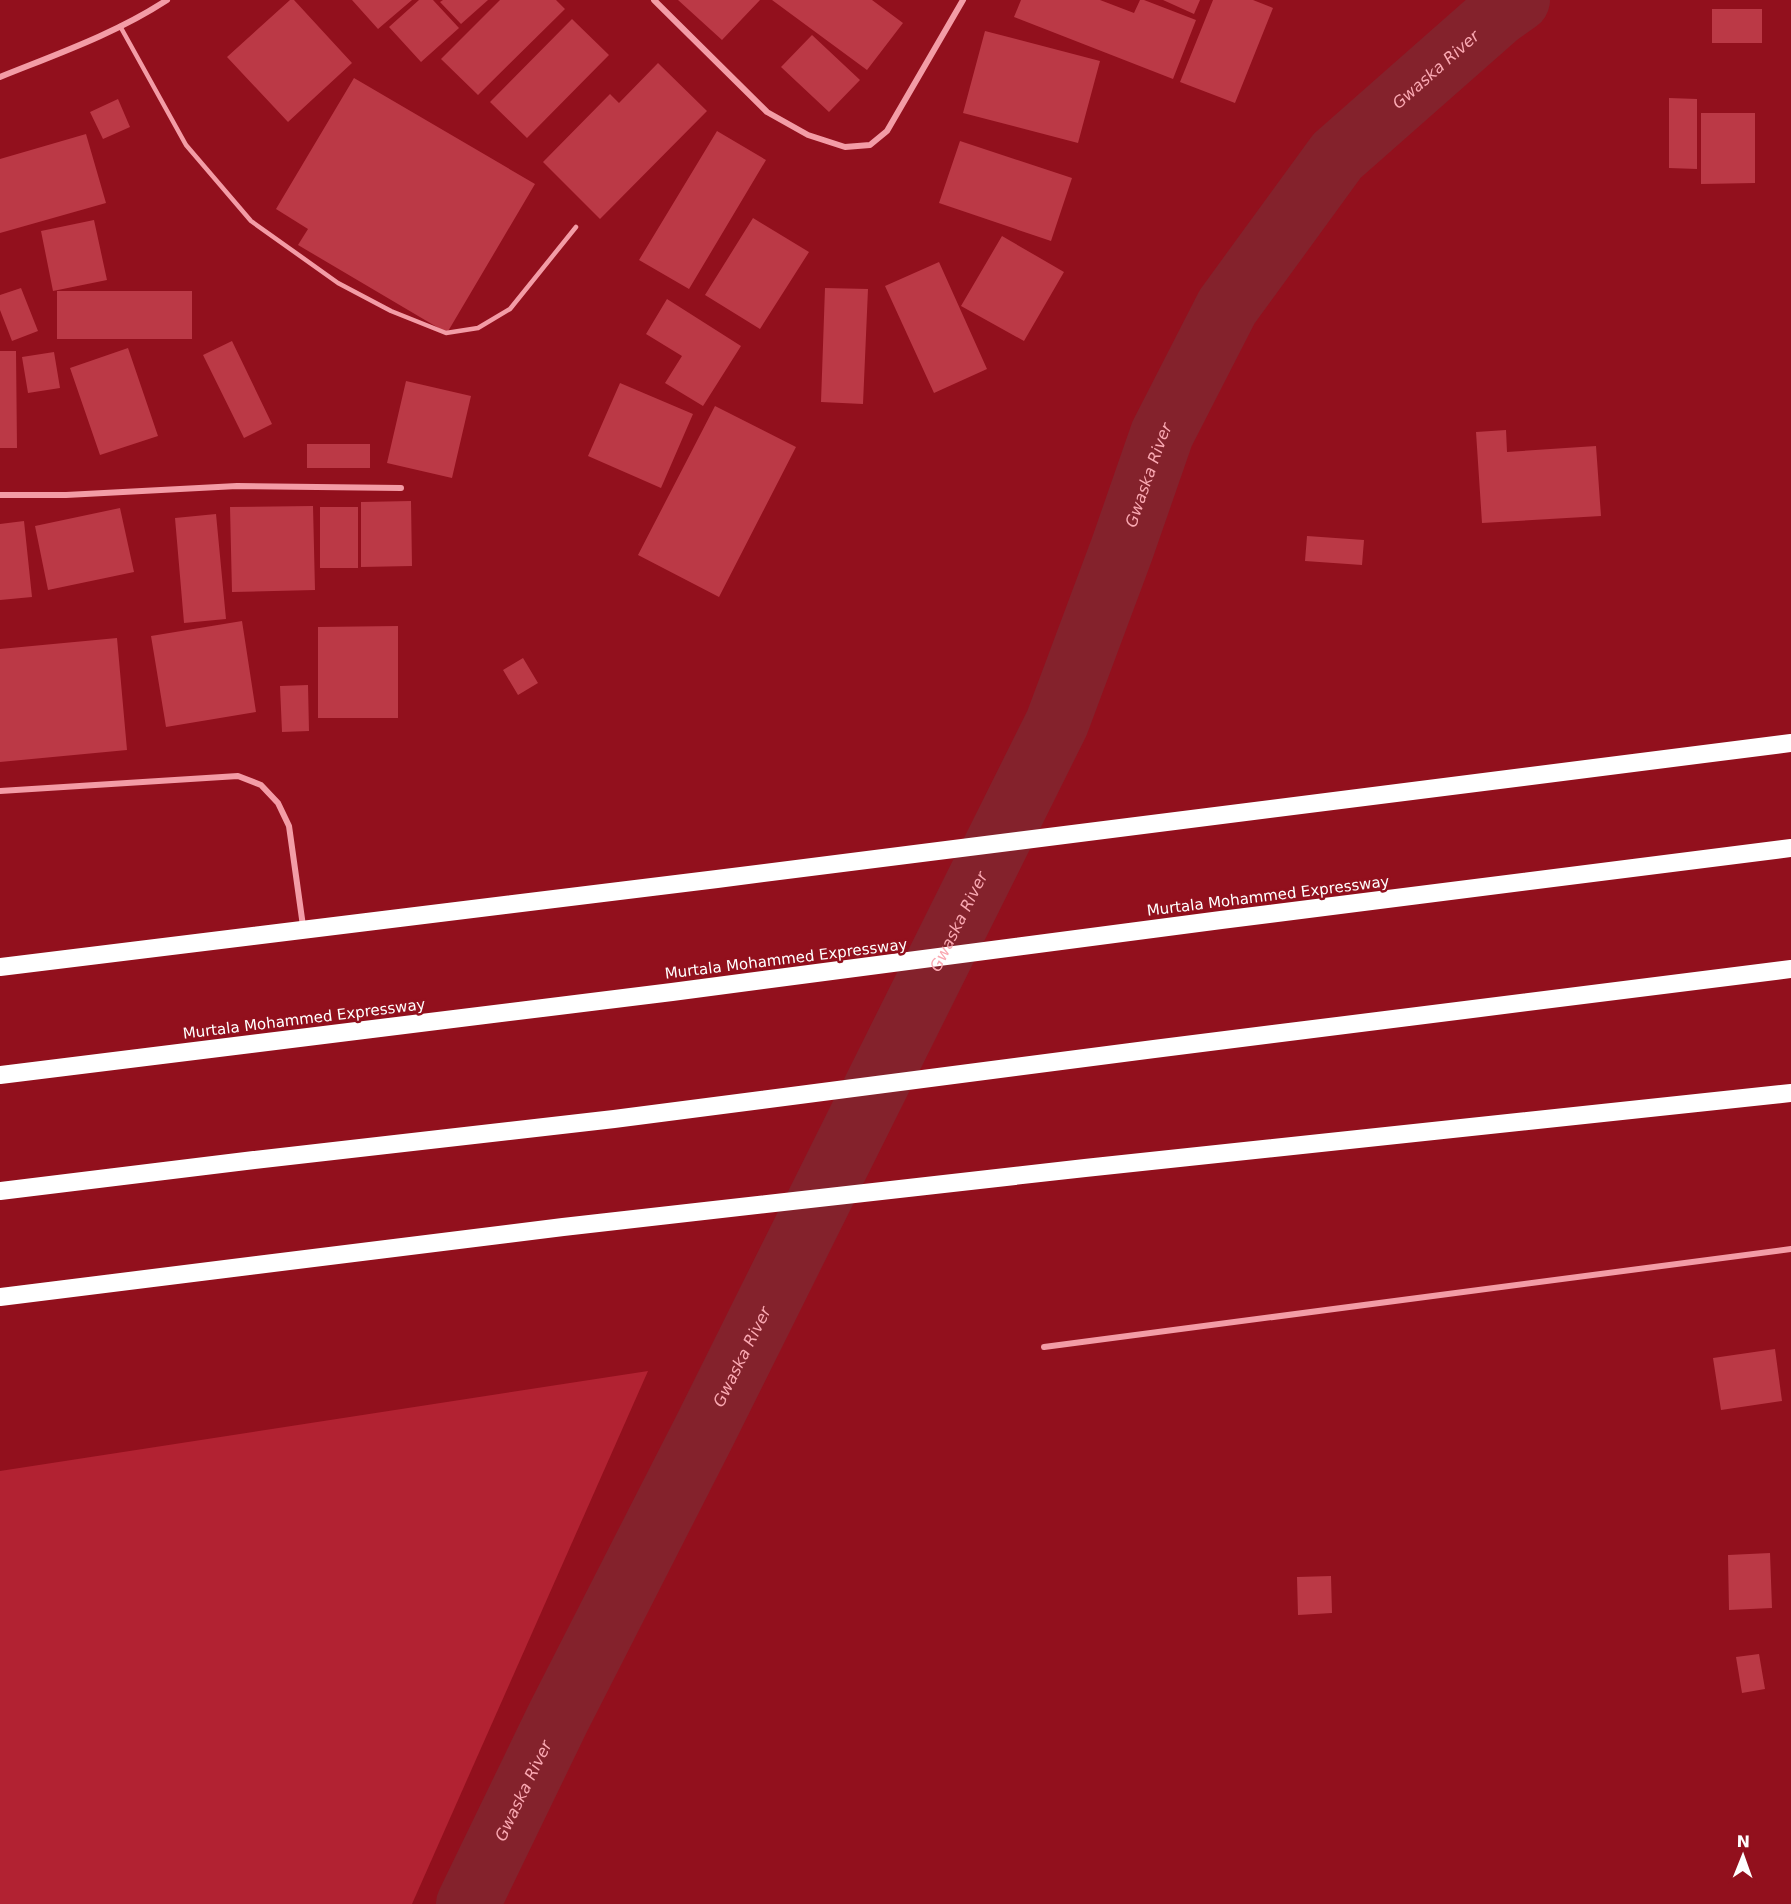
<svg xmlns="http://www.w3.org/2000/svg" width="1791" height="1904" font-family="'DejaVu Sans',sans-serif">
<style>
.green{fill:#b22232}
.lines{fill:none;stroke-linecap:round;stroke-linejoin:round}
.river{stroke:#84222c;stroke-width:64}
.building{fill:#bb3946}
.lane{stroke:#f39ca6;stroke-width:4.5}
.street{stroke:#f39ca6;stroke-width:6}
.highway{stroke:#fff;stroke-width:18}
.labels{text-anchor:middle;stroke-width:5;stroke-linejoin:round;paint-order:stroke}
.street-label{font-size:15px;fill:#fff;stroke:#92101d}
.water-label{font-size:16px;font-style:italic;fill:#faa8b2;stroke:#92101d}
</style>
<rect width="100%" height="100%" fill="#92101d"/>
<path class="green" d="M648 1371 412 1904H0V1471Z"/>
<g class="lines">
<path class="river" id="s1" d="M468 1904 558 1718 705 1430 1057 723 1122 549 1162 434 1227 307 1337 156 1497 15 1518 0"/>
</g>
<path class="building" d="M290 0H294L352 63 288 122 227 57Z
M352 0H412L378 29Z
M419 0H433L459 28 421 62 389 27Z
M443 0H488L461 24 440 2Z
M500 0H556L565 9 478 95 441 59Z
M678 0H760L722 40Z
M772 0H872L903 23 867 70Z
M1021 0H1100L1134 13 1140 0H1144L1196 20 1173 79 1014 17Z
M1163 0H1200L1194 14Z
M1213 0H1253L1273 8 1235 103 1180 82Z
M1712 9H1762V43H1712Z
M572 19 609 55 527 138 490 102Z
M985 31 1100 61 1078 143 963 113Z
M812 35 860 80 829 112 781 67Z
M658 63 707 111 600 219 543 162 610 94 619 103Z
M354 78 535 184 447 333 298 245 308 229 276 209Z
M1669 98 1697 99V169L1669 168Z
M118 99 130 127 103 139 90 112Z
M1701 113H1755V183L1701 184Z
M717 131 766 160 689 289 639 260Z
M86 134 106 203 0 233V159Z
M960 141 1072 178 1051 241 939 203Z
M753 218 809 252 760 329 705 295Z
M94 220 107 280 53 291 41 231Z
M1002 236 1064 272 1024 341 961 306Z
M939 262 987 369 934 393 885 286Z
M21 288 38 331 12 341 0 310V295Z
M825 288 868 289 863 404 821 402Z
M57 291H192V339H57Z
M667 299 741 346 703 406 665 383 682 356 646 334Z
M232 341 272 424 244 438 203 355Z
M128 348 158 436 100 455 70 368Z
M0 351H16L17 448H0Z
M54 352 60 388 28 393 22 357Z
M406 381 471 396 452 478 387 463Z
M620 383 693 414 661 488 588 456Z
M715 406 796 447 719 597 638 555Z
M1506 430 1507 452 1596 446 1601 516 1482 523 1476 432Z
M307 444H370V468H307Z
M411 501 412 566 361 567V502Z
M313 506 315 590 232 592 230 507Z
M320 507H358V568H320Z
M120 508 134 572 48 590 35 526Z
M216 514 226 619 184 623 175 518Z
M24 521 32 597 0 600V524Z
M1307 536 1364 540 1362 565 1305 561Z
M242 621 256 712 166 727 151 636Z
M398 626V718H318V627Z
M117 638 127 750 0 762V649Z
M523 658 538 683 518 695 503 670Z
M308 685 309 731 282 732 280 686Z
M1775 1349 1782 1401 1721 1410 1713 1358Z
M1770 1553 1772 1608 1729 1610 1728 1555Z
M1331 1576 1332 1613 1298 1615 1297 1577Z
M1759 1654 1765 1689 1742 1693 1736 1657Z"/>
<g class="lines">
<path class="lane" d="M120 26 186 145 251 221 338 283 391 311 446 333 478 328 510 309 576 227"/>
<path class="street" d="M654 0 767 112 808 135 845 147 870 145 887 131 963 0
M0 77C57 54 115 34 167 0
M0 495H66L237 486 401 488
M0 791 238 776 261 785 278 803 289 826 303 926
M1044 1347 1791 1249"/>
<path class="highway" d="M0 967 717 879 1791 743
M0 1075 672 992 1221 920 1791 848
M0 1191 254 1160 614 1119 1154 1049 1791 969
M0 1297 563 1227 1085 1168 1791 1093"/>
</g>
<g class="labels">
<g class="street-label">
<text transform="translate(1268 896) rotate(-7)" y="5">Murtala Mohammed Expressway</text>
<text transform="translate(786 959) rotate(-7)" y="5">Murtala Mohammed Expressway</text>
<text transform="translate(304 1019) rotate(-7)" y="5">Murtala Mohammed Expressway</text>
</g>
<g class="water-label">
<text dy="6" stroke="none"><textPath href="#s1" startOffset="2088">Gwaska River</textPath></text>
<text dy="6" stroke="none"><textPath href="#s1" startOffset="1584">Gwaska River</textPath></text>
<text dy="6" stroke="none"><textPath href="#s1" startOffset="1098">Gwaska River</textPath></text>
<text dy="6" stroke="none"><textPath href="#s1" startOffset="612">Gwaska River</textPath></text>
<text dy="6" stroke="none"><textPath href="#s1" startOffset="126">Gwaska River</textPath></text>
</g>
</g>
<g transform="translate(1743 1856) rotate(1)" stroke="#92101d" stroke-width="4.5" paint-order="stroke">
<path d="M0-4.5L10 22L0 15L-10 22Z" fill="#ffffff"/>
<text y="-9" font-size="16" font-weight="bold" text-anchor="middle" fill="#ffffff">N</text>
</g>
</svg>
